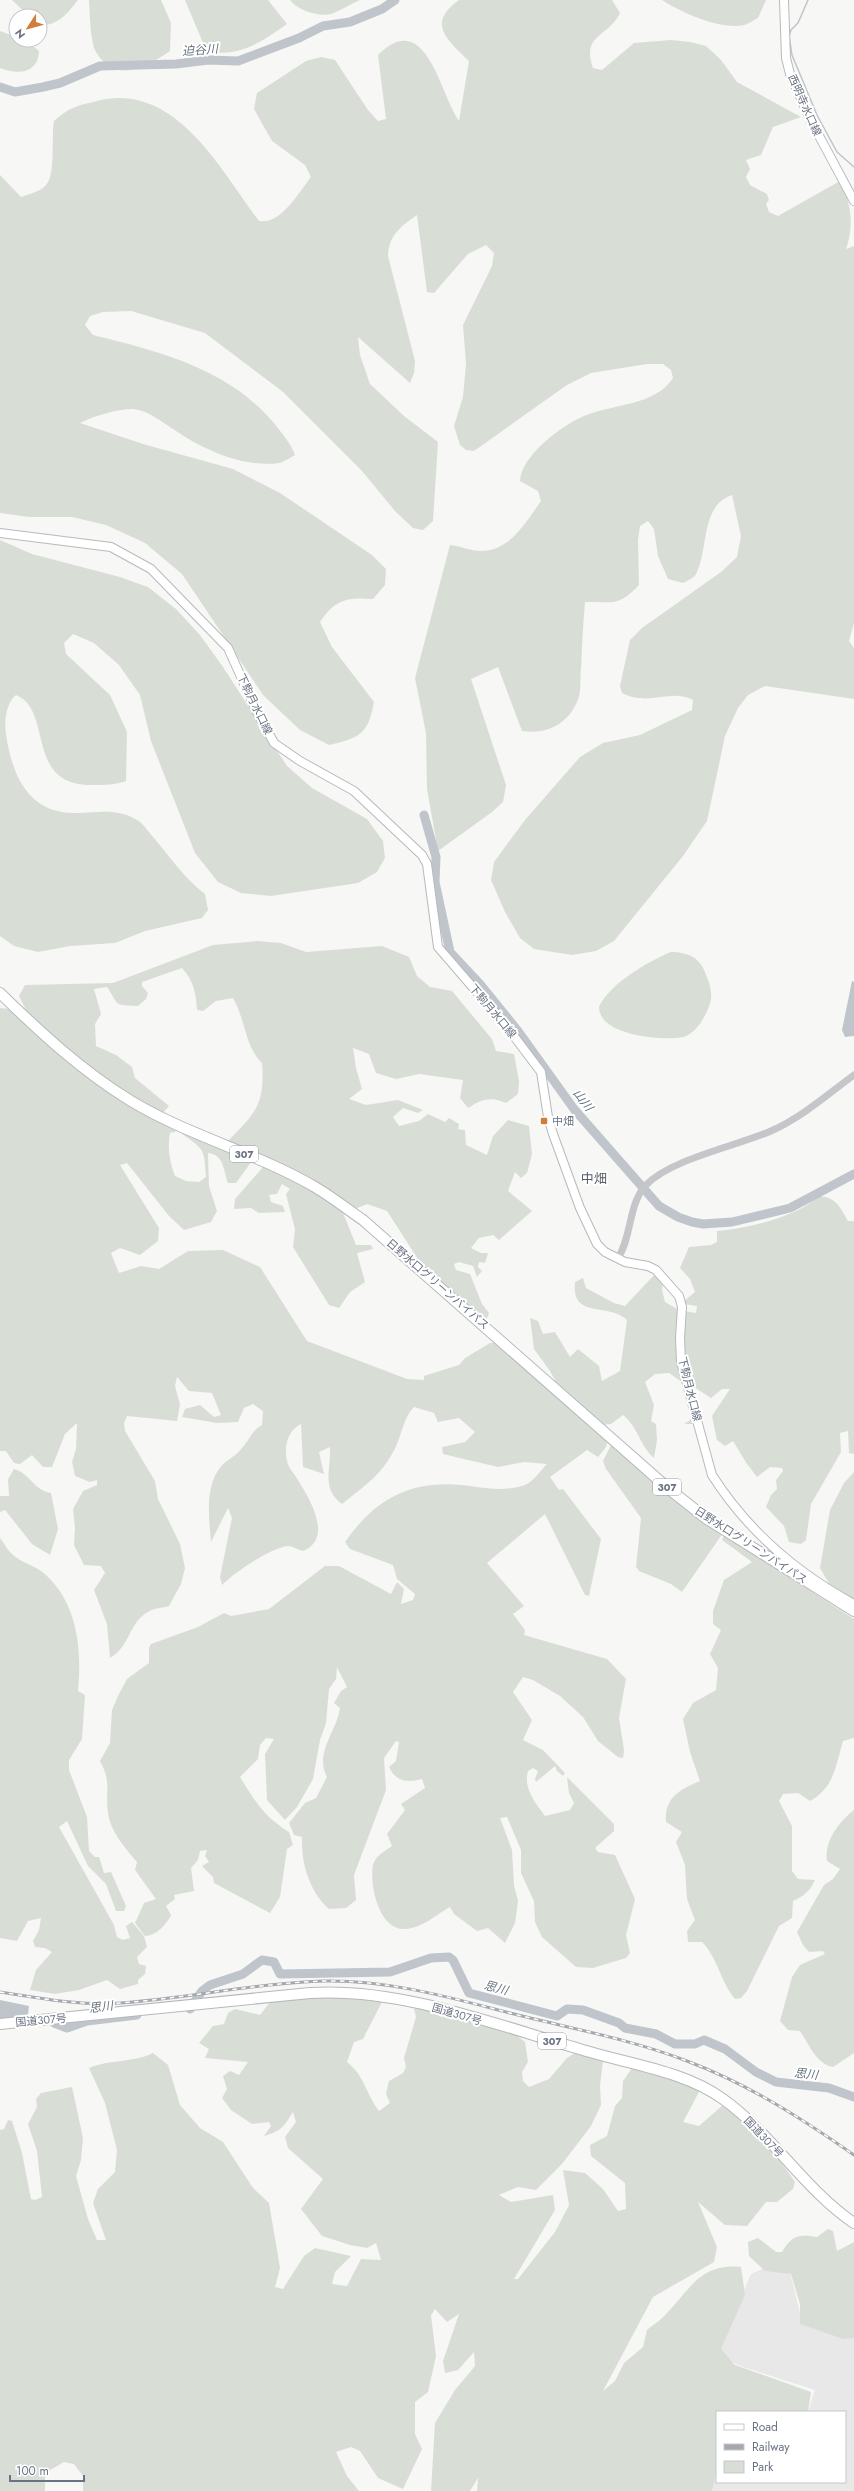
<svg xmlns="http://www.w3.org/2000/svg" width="854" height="2491" font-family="Jost,'Noto Sans JP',sans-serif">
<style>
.built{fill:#e8e8e8}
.green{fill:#d8ded6}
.water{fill:#c0c5cb}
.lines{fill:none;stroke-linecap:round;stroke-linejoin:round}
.stream{stroke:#c0c5cb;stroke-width:1.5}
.river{stroke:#c0c5cb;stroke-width:9}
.major-casing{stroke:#b7b9bd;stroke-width:10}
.highway-casing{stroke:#b6b8bc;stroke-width:12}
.minor{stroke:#c4c6ca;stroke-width:7}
.major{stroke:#fff;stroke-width:8}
.highway{stroke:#fff;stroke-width:10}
.rail-casing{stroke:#a5a8ae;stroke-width:3}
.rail{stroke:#fff;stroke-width:1.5;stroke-dasharray:4.5;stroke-linecap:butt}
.poi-dot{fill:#d17d3b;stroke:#fff;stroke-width:1.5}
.labels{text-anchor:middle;stroke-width:4;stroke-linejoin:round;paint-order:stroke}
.shield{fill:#fff;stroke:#979ca8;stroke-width:1}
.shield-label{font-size:10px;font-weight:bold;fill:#6a7283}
.street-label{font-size:11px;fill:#6a7283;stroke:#fff}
.poi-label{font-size:11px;fill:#6a7283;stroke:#fff;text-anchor:start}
.water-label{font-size:12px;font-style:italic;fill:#65737f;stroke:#fff}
.quarter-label{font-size:13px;fill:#575d68;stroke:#fff}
</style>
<rect width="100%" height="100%" fill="#f7f7f5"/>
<path class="built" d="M762 2269 790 2272 802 2321 854 2334V2491H709L717 2463V2482H845V2412H808L815 2390 737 2365 718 2350 751 2274Z"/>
<path class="green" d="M12 0H78C67 14 60 23 42 26L40 16H29Z
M89 0H161L171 23 170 51C147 67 116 85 96 52 90 41 90 13 89 0Z
M185 0H268L287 24C263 41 236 60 206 50Z
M290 0H360C350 4 340 11 331 14 318 17 297 10 290 0Z
M459 0H612L620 13C609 37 581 34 593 68L602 70 634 43 671 40 690 42 706 46 721 60 737 82 801 117 773 127 761 155 746 160 750 169 746 177 750 185 767 194 769 200 766 204 769 212 778 216 840 181C852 204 854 226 846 249L854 246V623L849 641 854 648V699L765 686 748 695 738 708 725 736 707 821 683 856 614 941 596 951 572 955 534 949 520 938 505 912 491 880 494 862 525 820 580 757 603 743 640 735 692 710 693 700C672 688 648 707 622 693L620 686 630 640 642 628 721 572 737 557 741 536 732 495C700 506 709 549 696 574 694 578 687 581 683 583L668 579 658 556 654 529 648 521 640 526 638 540 639 585C617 608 613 601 585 602 583 624 582 647 581 669 580 678 581 689 579 697 570 723 548 735 522 731L498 667 471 679 506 785 503 802 492 812 438 851 427 789 426 733 415 678 450 545C460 546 471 551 481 551 510 551 526 522 541 501L538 491 520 481C521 456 562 425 584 416 612 404 655 406 673 378L671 370 663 364H647L591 373 567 385 474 451 466 450 460 445 454 426 463 397 466 364 463 325 492 266 494 253 486 245 468 254 434 293 427 292 417 215C400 227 389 235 388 256L415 361 414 373 410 383 358 337 360 355 370 384 404 416 438 442 433 521 423 530 413 528 395 511 362 471 283 392 205 333 131 311 103 312 90 316 85 325 93 335C161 352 231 369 277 427 284 436 291 444 295 455 291 457 284 462 279 463 244 468 204 450 176 431 163 423 148 410 133 409 117 409 94 416 80 423L143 444 233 469 280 493 372 555 386 569 385 585 373 599C348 597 335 599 320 622L332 647 374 702C368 735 359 738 329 745L300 730 263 695 182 574 145 543 106 525 72 517H29L0 513V175L21 197C29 194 40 192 46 185 56 174 51 137 54 121 70 107 76 106 97 101 175 81 220 169 259 221 281 225 299 192 311 177L305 165 272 141 254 109 257 93 306 61 321 57 335 60 368 110 378 121 386 119 378 55C426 7 440 94 459 121L469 61C449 41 425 24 459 0Z
M662 0H766L758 18C754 20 749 24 744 25 720 30 682 13 662 0Z
M0 31 16 37V40L28 42 39 51C38 74 17 75 0 68Z
M0 540 32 554 120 577 148 587 176 609 200 635 223 667 287 766 312 788 367 819 383 841 385 858 377 872 358 883 271 896 241 893 218 882 195 853 151 741 140 695 119 665 94 643 73 634 64 643 66 654 110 695 127 732 126 781C115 785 104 785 92 785 24 786 54 710 16 695 6 703 4 721 6 734 12 776 29 815 78 813 100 812 121 808 140 822 145 826 149 833 154 838 170 857 185 879 205 894L208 910 202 918 145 931 115 943 70 946 38 952 14 946 0 936Z
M258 941 281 943 306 952 382 946 409 957 417 976 430 987 452 991 492 1039 496 1051 514 1054 519 1081 518 1094 506 1103C492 1096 481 1099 468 1108L460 1098 463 1080 419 1074 396 1079 376 1073 369 1054 353 1048 356 1068 362 1089 349 1099 366 1105 398 1100 423 1110 418 1113 403 1108 393 1117 399 1126 419 1121 428 1114 445 1122 449 1118 459 1124 458 1129 465 1130 466 1145 487 1155 493 1136 508 1120 529 1126 532 1154 527 1173 521 1178 515 1172 508 1191 532 1211 499 1240 493 1235 479 1238 471 1248 481 1253H488L485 1263 479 1262 478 1267 482 1271 477 1277 473 1266 459 1262 454 1264 456 1270 470 1274 482 1304 489 1313 486 1321 423 1267 387 1211 367 1204 355 1209 228 1141C256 1113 265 1104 262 1063 245 1047 245 1018 233 998L216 1001 203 1011 197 1010C196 994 194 981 182 968L142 982V986L148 993 146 999 138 1006C112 1005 120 1006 107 987L94 989 101 1014 95 1024 96 1046 116 1055 132 1067 135 1078 169 1106 162 1114 124 1093 90 1070 29 1016 19 996 25 985 113 983 213 945Z
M671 952C688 952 701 958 706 975 709 982 712 991 711 999 709 1011 697 1034 683 1037 663 1041 599 1036 599 1007 609 984 649 961 671 952Z
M0 1008 10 1009 31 1027 177 1128 175 1132 170 1133C167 1148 170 1163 175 1176L186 1181 199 1182 206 1177C204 1149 205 1150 182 1134L183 1131 252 1161 236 1183H228C223 1169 224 1155 208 1153L209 1186 217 1211 211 1222 184 1230 169 1216 127 1163 120 1165 159 1228 158 1241 140 1255 120 1248 111 1253 119 1273 141 1266 159 1269 188 1251 223 1250 260 1267 307 1341 407 1379 424 1380V1376L459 1365 465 1358 490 1343H498L608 1440 606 1447 598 1457 587 1450 550 1477 559 1490 563 1489 601 1539 589 1596 585 1595 545 1514 487 1563 524 1606 513 1614 525 1630 524 1635 607 1659 626 1679 619 1718 624 1750 623 1758 618 1757 598 1741 583 1717 560 1696 533 1680 523 1677 513 1692 532 1720 523 1740 543 1750 565 1773 563 1776 557 1771 555 1766 536 1782 535 1779 538 1771 533 1768 528 1771C523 1788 535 1802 545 1816L570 1810 574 1803 569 1793 567 1777 614 1824V1831L595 1848 598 1852 615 1855 635 1899 626 1935 630 1953 626 1958 593 1968 576 1967 542 1937 535 1922 534 1901 521 1873V1850L507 1817 500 1818 512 1850 514 1885 518 1901 515 1923 505 1943 488 1928 477 1931 454 1914 450 1907C435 1915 423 1928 405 1929 379 1931 369 1884 373 1865 375 1856 385 1851 392 1846L387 1834 405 1810 401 1804 425 1788 422 1779C408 1783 396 1782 389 1767L396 1761 399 1742 396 1741 384 1758 386 1790 354 1875 356 1900 346 1908 329 1909C309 1891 301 1863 302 1837L294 1835 289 1823 305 1803 316 1798 327 1777C314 1753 337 1731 340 1708L334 1703 341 1691 347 1687 337 1667 336 1679 329 1689 326 1723 320 1740 313 1779 297 1807 285 1820 267 1800 265 1754 274 1739 266 1738 260 1745 258 1759 240 1777C255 1801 264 1817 289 1832L293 1845 287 1849 280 1897 270 1913 214 1883 213 1877 202 1866 209 1862 205 1856 207 1850 200 1851 198 1860 191 1868 194 1891 174 1895 175 1899 166 1906 171 1915C167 1924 156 1936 145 1936L135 1923 144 1903 156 1899 135 1870 137 1862C126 1849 110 1831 108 1813 105 1791 112 1783 100 1761L110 1743 112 1710 118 1696 127 1679 149 1663V1648L151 1644 198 1627 224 1613 231 1616 269 1609 325 1566H339L391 1594 397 1582 404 1589 401 1604 413 1600 415 1594 397 1579 393 1565 350 1549 345 1542C375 1499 410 1480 462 1485 482 1488 505 1492 525 1485 533 1482 541 1470 547 1464L524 1462 498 1467 443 1454 442 1447 465 1442 475 1432 459 1418 438 1422 434 1413 414 1407C402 1419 402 1438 392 1454 379 1477 363 1487 342 1504 321 1488 331 1470 330 1447L319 1452 324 1474 303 1467 301 1424C287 1431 284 1447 287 1461 288 1467 293 1472 296 1477 308 1496 335 1538 303 1551 299 1550 292 1546 288 1546 270 1548 234 1573 222 1585L220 1577 232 1518 228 1508 211 1542C209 1518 204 1484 223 1464 229 1459 237 1455 242 1448 250 1440 251 1431 262 1425L263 1411 253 1404 244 1408 238 1422 217 1423 182 1417 185 1409 200 1405 214 1417 221 1415 212 1393 189 1391 177 1377 175 1386 180 1404 177 1421 127 1416 124 1423 125 1431 155 1481 158 1499 180 1544 185 1568 181 1584 169 1606C163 1608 153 1608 148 1612 129 1622 130 1647 110 1658L107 1624 94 1590 105 1573 101 1566 84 1565 74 1545 75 1528 73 1509 83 1491 97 1485V1480L90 1482 75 1476 72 1462 76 1449 77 1423 65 1434 52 1467H43L32 1455 20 1464 14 1463 6 1451H0Z
M264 1166 319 1194 341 1208 356 1245H371L373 1249 357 1253 365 1282 350 1292 339 1308 329 1305 293 1247 295 1229 286 1194 290 1189 282 1184 277 1194 269 1195 271 1202 283 1206 285 1212 259 1213 251 1208 234 1209 235 1199Z
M819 1196C837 1198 840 1207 848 1221H854V1454L849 1453 848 1431 840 1433 841 1452 811 1504 806 1540 801 1544 789 1542 784 1526 766 1507 771 1495 777 1489 776 1480 783 1471 782 1468 770 1467 757 1477 747 1464 733 1441 725 1446 717 1440 712 1416 730 1389H722L711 1398 694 1387 676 1344V1356L695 1422 694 1424H684L690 1420V1416L682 1382 669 1373 655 1374 645 1382 654 1405 651 1421 656 1424 657 1440 654 1458C640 1446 638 1427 623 1415L611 1424 601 1425 562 1393 550 1371 534 1349 530 1318 538 1321 543 1334 555 1332 570 1357 578 1349 599 1366 602 1381 620 1371 627 1320C608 1302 571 1320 575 1282L583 1278 586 1288 614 1303 625 1306 654 1275 663 1284 662 1290 665 1302 679 1310 696 1313 697 1306 684 1304V1301L695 1292 690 1279 680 1268 689 1247 711 1245 717 1242V1231C748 1228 795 1218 819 1196Z
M612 1443 723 1533 682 1592 671 1584 639 1571 636 1567 641 1518 606 1469 603 1461Z
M14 1469C31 1474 33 1490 51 1493L58 1529 50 1555 32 1544 5 1510 0 1512V1496H9L8 1479Z
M854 1472V1600L831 1587 820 1568 830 1510 844 1483Z
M724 1535 854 1619V1738L843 1741C836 1765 834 1788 810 1801L798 1793 783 1794 779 1801 792 1826V1871L798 1879 815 1880C810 1891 804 1896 793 1901L792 1918 779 1926 747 1991 741 1998 735 1999C720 1981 718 1958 702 1942H688L687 1931 695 1920 687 1899 685 1865 676 1842 682 1832 666 1822C664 1798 680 1789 700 1781L690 1752 683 1719 693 1703 716 1690 718 1668 710 1654 721 1630 713 1624V1611L724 1580 752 1562 722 1540Z
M0 1538C4 1543 8 1551 13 1555 22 1563 36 1566 45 1574 78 1604 82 1650 78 1691L85 1695 82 1739 69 1760V1770L87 1817 89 1851 95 1857H99L104 1873 111 1872 126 1906 124 1911H116L106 1884 88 1866 67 1821 59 1827 114 1925 117 1937 123 1940 130 1938 126 1926 132 1922 144 1936 147 1947 137 1957 139 1964 146 1966 145 1974 138 1980V1984L120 1989 107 1980 79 1990 55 1994 30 1990 36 1970 52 1952 45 1948 35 1947 33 1941 39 1930 41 1918 28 1921 17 1941 0 1938Z
M854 1810V2053L833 2067C816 2064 809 2044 800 2031L788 2030 780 2021 792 1977 800 1965 825 1954 823 1951 809 1952 803 1945 797 1932 824 1885 833 1879 840 1869 827 1861C824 1841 839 1822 854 1810Z
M344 1995 383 2000 363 2039 354 2042 347 2062C365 2076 366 2094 379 2111L390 2103 386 2094 389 2081 403 2073 406 2067 404 2058 416 2017 414 2009 418 2005 515 2034 525 2042 528 2062 522 2072 523 2081 529 2087 549 2079 567 2058 578 2051 603 2061 600 2085 601 2105 591 2126 562 2164 536 2190 518 2187 499 2195 511 2202 553 2195 555 2210 514 2279H518L555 2232 569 2205 563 2170 585 2173 603 2189 618 2211 626 2209 625 2183 591 2156 590 2145 607 2136 615 2106 622 2098 623 2081 632 2068 676 2079 700 2090 683 2122 699 2126 724 2104C750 2127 776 2153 795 2182L793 2189 777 2202H766L747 2226 725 2225 698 2202 717 2247 714 2262 653 2297 603 2391 615 2381 624 2363 643 2347 647 2330C653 2325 661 2320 666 2314 690 2289 701 2263 741 2267L745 2295 721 2349 735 2365 811 2392 808 2412H717V2469L712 2491H477L478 2478 470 2491H431L435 2423 455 2390 475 2366 474 2352 458 2370 445 2373 443 2361 459 2314 447 2322 435 2309 431 2315 436 2356 428 2392 415 2402V2434L422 2449 403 2489 378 2478 360 2451 351 2447 336 2452 347 2476 359 2491H83V2476L74 2464 64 2462 45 2473V2491H0V2130L4 2129 8 2120 12 2121 22 2153 31 2199 35 2200 42 2197 37 2151 28 2124 37 2107 36 2099 41 2093 72 2087 83 2138 81 2160 76 2176 88 2219 97 2240H106L93 2203 98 2189 115 2172 117 2150 105 2103 89 2068C110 2059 133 2063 153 2053L168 2065 180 2105 200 2128 223 2142 253 2188 269 2203 280 2268 275 2287 283 2289 304 2256 315 2248 351 2256 335 2272 332 2284 347 2286 361 2259 381 2260 376 2243 367 2248 350 2245 322 2236 301 2209 323 2179 288 2148 285 2137 296 2122 293 2112C284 2126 282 2131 264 2136L271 2126 269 2122 252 2124 231 2110 222 2098 227 2089 223 2076 230 2071 239 2075 248 2062 205 2058 209 2049 199 2043 213 2026 224 2024 228 2013 235 2009 260 2015 271 2001Z
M828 2229 833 2231 837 2251 854 2242V2338L843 2339 800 2324V2304L791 2274 765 2271 749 2256 748 2242 758 2238 776 2252H782C792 2235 798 2234 817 2237Z"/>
<path class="water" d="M852 981 854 982V1036L845 1037 842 1030Z
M0 2000 29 2006 28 2015 0 2019Z"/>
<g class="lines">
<path class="stream" d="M808 0 798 23 791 30 789 36 792 55 817 115 837 152 854 167"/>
<path class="river" d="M0 87 15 92 43 87 60 83 100 66 176 64 208 60 238 61 299 38 323 26 350 22 382 9 395 0
M424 815 436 857 435 882 450 952 480 984 518 1031 574 1109 659 1206 678 1217 692 1222 703 1224 732 1222 790 1208 854 1174
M190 2009 202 1991 210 1985 243 1974 262 1960 274 1962 280 1974 390 1972 431 1958 449 1957 453 1960 469 1993 557 2016 567 2009 583 2010 619 2023 625 2028 656 2034 675 2044H695L704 2040 725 2049 756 2072 776 2082 829 2088 854 2097
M54 2023 67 2028 87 2021 137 2015"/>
<defs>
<path id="major" d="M784 0 786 58 790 74 810 119 854 201
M0 533 111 547 151 569 228 648 256 710 274 743 300 761 354 791 422 855 427 864 438 947 507 1027 541 1072 548 1117 553 1134 580 1208 597 1244 605 1252 625 1262 648 1266 656 1270 679 1296 682 1307 680 1338 681 1362 712 1475C747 1530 797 1573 854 1604"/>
<path id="highway" d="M0 993C41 1033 82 1071 131 1101 189 1136 257 1153 315 1187 332 1197 347 1209 363 1220L669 1489 707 1519 854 1611
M0 2024 310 1993C402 1987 502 2027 590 2052 634 2065 686 2072 723 2099 772 2134 804 2189 854 2223"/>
</defs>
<use href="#major" class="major-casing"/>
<use href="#highway" class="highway-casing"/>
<path class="minor" d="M618 1258C632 1237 628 1204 646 1185 671 1159 737 1146 771 1131 802 1117 827 1095 854 1075"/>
<use href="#major" class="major"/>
<use href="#highway" class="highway"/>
<defs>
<path id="rail" d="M0 1992C39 1998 80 2006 120 2003 189 1998 256 1983 325 1981 389 1980 448 1997 510 2013 569 2028 630 2039 687 2061 748 2084 801 2118 854 2155"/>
</defs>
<use href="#rail" class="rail-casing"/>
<use href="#rail" class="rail"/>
</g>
<rect class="poi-dot" x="540" y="1117" width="8" height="8" rx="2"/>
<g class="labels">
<g class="shield">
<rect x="230" y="1146" width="28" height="16" rx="3"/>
<rect x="653" y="1479" width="28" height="16" rx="3"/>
<rect x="538" y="2033" width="28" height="16" rx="3"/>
</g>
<g class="shield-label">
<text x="244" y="1158">307</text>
<text x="667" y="1491">307</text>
<text x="552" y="2045">307</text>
</g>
<g class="street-label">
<text transform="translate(805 105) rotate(66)" y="4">西明寺水口線</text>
<text transform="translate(255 704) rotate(64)" y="4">下駒月水口線</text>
<text transform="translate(493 1011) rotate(50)" y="4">下駒月水口線</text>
<text transform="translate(438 1284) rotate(41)" y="4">日野水口グリーンバイパス</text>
<text transform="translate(690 1389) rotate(76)" y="4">下駒月水口線</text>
<text transform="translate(751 1545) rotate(33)" y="4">日野水口グリーンバイパス</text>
<text transform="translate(457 2014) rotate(16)" y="4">国道307号</text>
<text transform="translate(41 2020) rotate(-5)" y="4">国道307号</text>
<text transform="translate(764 2137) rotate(46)" y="4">国道307号</text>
</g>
<g class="poi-label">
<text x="552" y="1125">中畑</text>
</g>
<g class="water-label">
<text transform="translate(200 50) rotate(-4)" y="4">迫谷川</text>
<text transform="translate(583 1100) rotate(52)" y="4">山川</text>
<text transform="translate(496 1988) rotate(15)" y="4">思川</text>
<text transform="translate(101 2007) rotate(-7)" y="4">思川</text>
<text transform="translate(806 2074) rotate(6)" y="4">思川</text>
</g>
<g class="quarter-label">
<text x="594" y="1183">中畑</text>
</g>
</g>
<rect x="716" y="2411" width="130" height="72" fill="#ffffff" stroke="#c3c7cd"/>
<rect x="724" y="2424" width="20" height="6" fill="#ffffff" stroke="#c3c7cd"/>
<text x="752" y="2431" font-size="12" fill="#6a7283">Road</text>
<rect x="724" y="2444" width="20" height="6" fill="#a5a8ae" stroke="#c3c7cd"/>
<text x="752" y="2451" font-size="12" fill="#6a7283">Railway</text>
<rect x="724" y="2461" width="20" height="12" fill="#d8ded6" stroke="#c3c7cd"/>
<text x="752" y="2471" font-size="12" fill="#6a7283">Park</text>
<g transform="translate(28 28) rotate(234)"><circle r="19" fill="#ffffff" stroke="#c3c7cd"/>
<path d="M0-3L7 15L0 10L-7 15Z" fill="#d17d3b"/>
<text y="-6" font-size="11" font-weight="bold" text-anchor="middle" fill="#6a7283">N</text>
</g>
<path d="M10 2475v6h74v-6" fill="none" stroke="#6a7283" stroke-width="2"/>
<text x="16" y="2475" font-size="12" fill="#6a7283" stroke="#ffffff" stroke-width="3" paint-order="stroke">100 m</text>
</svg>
